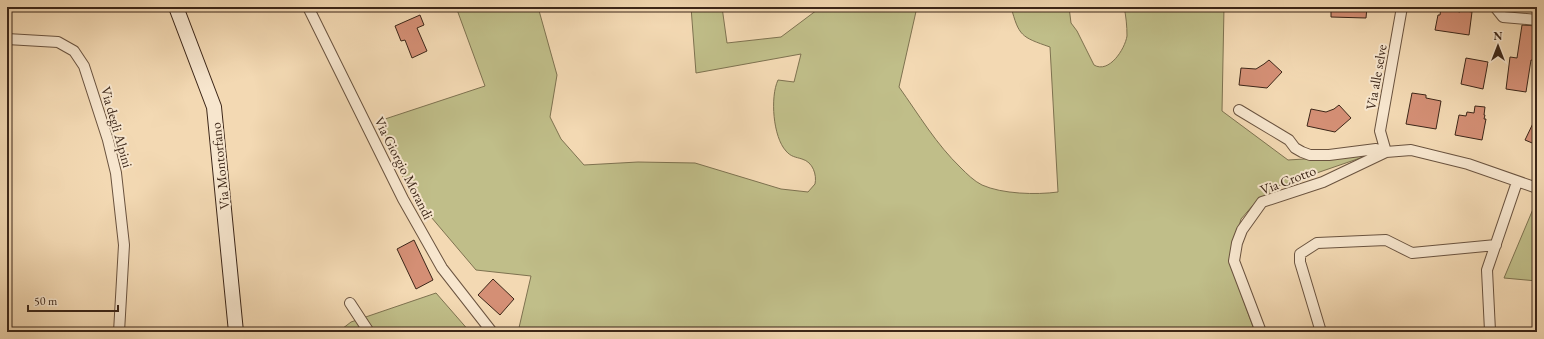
<svg xmlns="http://www.w3.org/2000/svg" width="1544" height="339" font-family="'EB Garamond',serif">
<style>
.green{fill:#c0be89;stroke:#7e7250}
.building{fill:#d48f75;stroke:#3c2618}
.lines{fill:none;stroke-linecap:round;stroke-linejoin:round}
.street-casing{stroke:#6a533f;stroke-width:12}
.secondary-casing{stroke:#3c2618;stroke-width:16}
.street{stroke:#f7e6ce;stroke-width:10}
.secondary{stroke:#f7e6ce;stroke-width:14}
.labels{text-anchor:middle;stroke-width:4;stroke-linejoin:round;paint-order:stroke}
.street-label{font-size:14px;fill:#3c2618;stroke:#f7e6ce}
</style>
<rect width="100%" height="100%" fill="#f3d9b3"/>
<filter id="stains"><feTurbulence type="fractalNoise" baseFrequency=".005" numOctaves="4"/><feColorMatrix values="0 0 0 0 .2 0 0 0 0 .09 0 0 0 0 .02 0 0 0 .5 -.17"/></filter>
<radialGradient id="worn" r=".72"><stop offset=".6" stop-color="#630" stop-opacity="0"/><stop offset="1" stop-color="#630" stop-opacity=".3"/></radialGradient>
<path class="green" d="M456 7H538L557 75 550 117 561 139 584 165 638 162 695 163 781 189 808 192 815 184C817 175 813 162 802 159 796 157 791 157 786 151 773 137 770 97 778 80L794 82 801 54 696 73 691 7H722L727 43 781 37 821 7H917L899 87C919 115 936 144 961 168 967 174 974 181 982 185 1002 194 1036 195 1058 192L1050 47C1021 37 1019 36 1011 7H1069L1071 23 1077 31 1094 65C1109 74 1125 49 1127 36 1127 26 1126 16 1124 7H1224L1222 111 1288 160 1369 155 1276 187 1254 204 1241 219 1230 258 1233 272 1255 332H518L531 276 476 270 409 191 379 121 485 86Z
M1536 202 1537 203V281L1504 278Z
M436 293 470 332H338L351 322Z"/>
<path class="building" d="M1331 7H1367L1366 18 1331 17Z
M1441 8 1460 12V10L1472 12 1469 35 1435 30 1438 15H1440Z
M420 15 424 25 417 28 427 51 412 58 405 40 401 41 395 26Z
M1522 25 1537 26V61L1531 60 1526 92 1506 89 1510 57 1517 58Z
M1466 58 1488 62 1483 89 1461 84Z
M1269 60 1282 72 1267 88 1239 85 1241 68 1256 69 1264 64Z
M1412 93 1426 95V98L1441 101 1436 129 1406 124Z
M1339 105 1351 118 1335 132 1307 126 1311 109 1326 112 1334 109Z
M1475 106 1485 107 1484 115H1485L1484 119H1486L1482 140 1455 135 1459 115 1466 116 1467 112 1474 113Z
M1537 115V145L1525 140Z
M414 240 433 280 416 289 397 249Z
M493 279 514 299 500 315 478 295Z"/>
<g class="lines">
<defs>
<path id="street" d="M308 7 403 199 442 268 492 332
M1495 7 1503 17 1537 20
M7 39 58 42 74 51 84 66 108 140 116 173 124 245 119 332
M1239 110 1289 140 1295 148 1302 152 1310 155H1329L1376 149 1386 152 1411 150 1468 164 1537 188
M1386 152 1380 131 1402 7
M350 303 369 332
M1490 331 1487 270 1517 182
M1261 332 1234 261 1237 243 1242 230 1262 202 1323 182 1386 152
M1321 332 1300 262V254L1317 243 1386 240 1412 253 1496 245"/>
<path id="secondary" d="M176 7 214 107 236 332"/>
</defs>
<use href="#street" class="street-casing"/>
<use href="#secondary" class="secondary-casing"/>
<use href="#street" class="street"/>
<use href="#secondary" class="secondary"/>
</g>
<g class="labels">
<g class="street-label">
<text transform="translate(1376 77) rotate(-80)" y="5">Via alle selve</text>
<text transform="translate(117 127) rotate(74)" y="5">Via degli Alpini</text>
<text transform="translate(220 166) rotate(-96)" y="5">Via Montorfano</text>
<text transform="translate(404 168) rotate(63)" y="5">Via Giorgio Morandi</text>
<text transform="translate(1288 180) rotate(-21)" y="5">Via Crotto</text>
</g>
</g>
<rect width="1544" height="339" fill="none" stroke="#f3d9b3" stroke-width="24"/>
<rect x="8" y="8" width="1528" height="323" fill="none" stroke="#3c2618" stroke-width="2"/>
<rect x="12" y="12" width="1520" height="315" fill="none" stroke="#3c2618"/>
<g transform="translate(1498 46)" stroke="#f7e6ce" stroke-width="3" paint-order="stroke">
<path d="M0-3L7 15L0 10L-7 15Z" fill="#3c2618"/>
<text y="-6" font-size="11" font-weight="bold" text-anchor="middle" fill="#3c2618">N</text>
</g>
<path d="M28 305v6h90v-6" fill="none" stroke="#3c2618" stroke-width="2"/>
<text x="34" y="305" font-size="12" fill="#3c2618" stroke="#f7e6ce" stroke-width="3" paint-order="stroke">50 m</text>
<rect width="100%" height="100%" filter="url(#stains)"/>
<rect width="100%" height="100%" fill="url(#worn)"/>
</svg>
